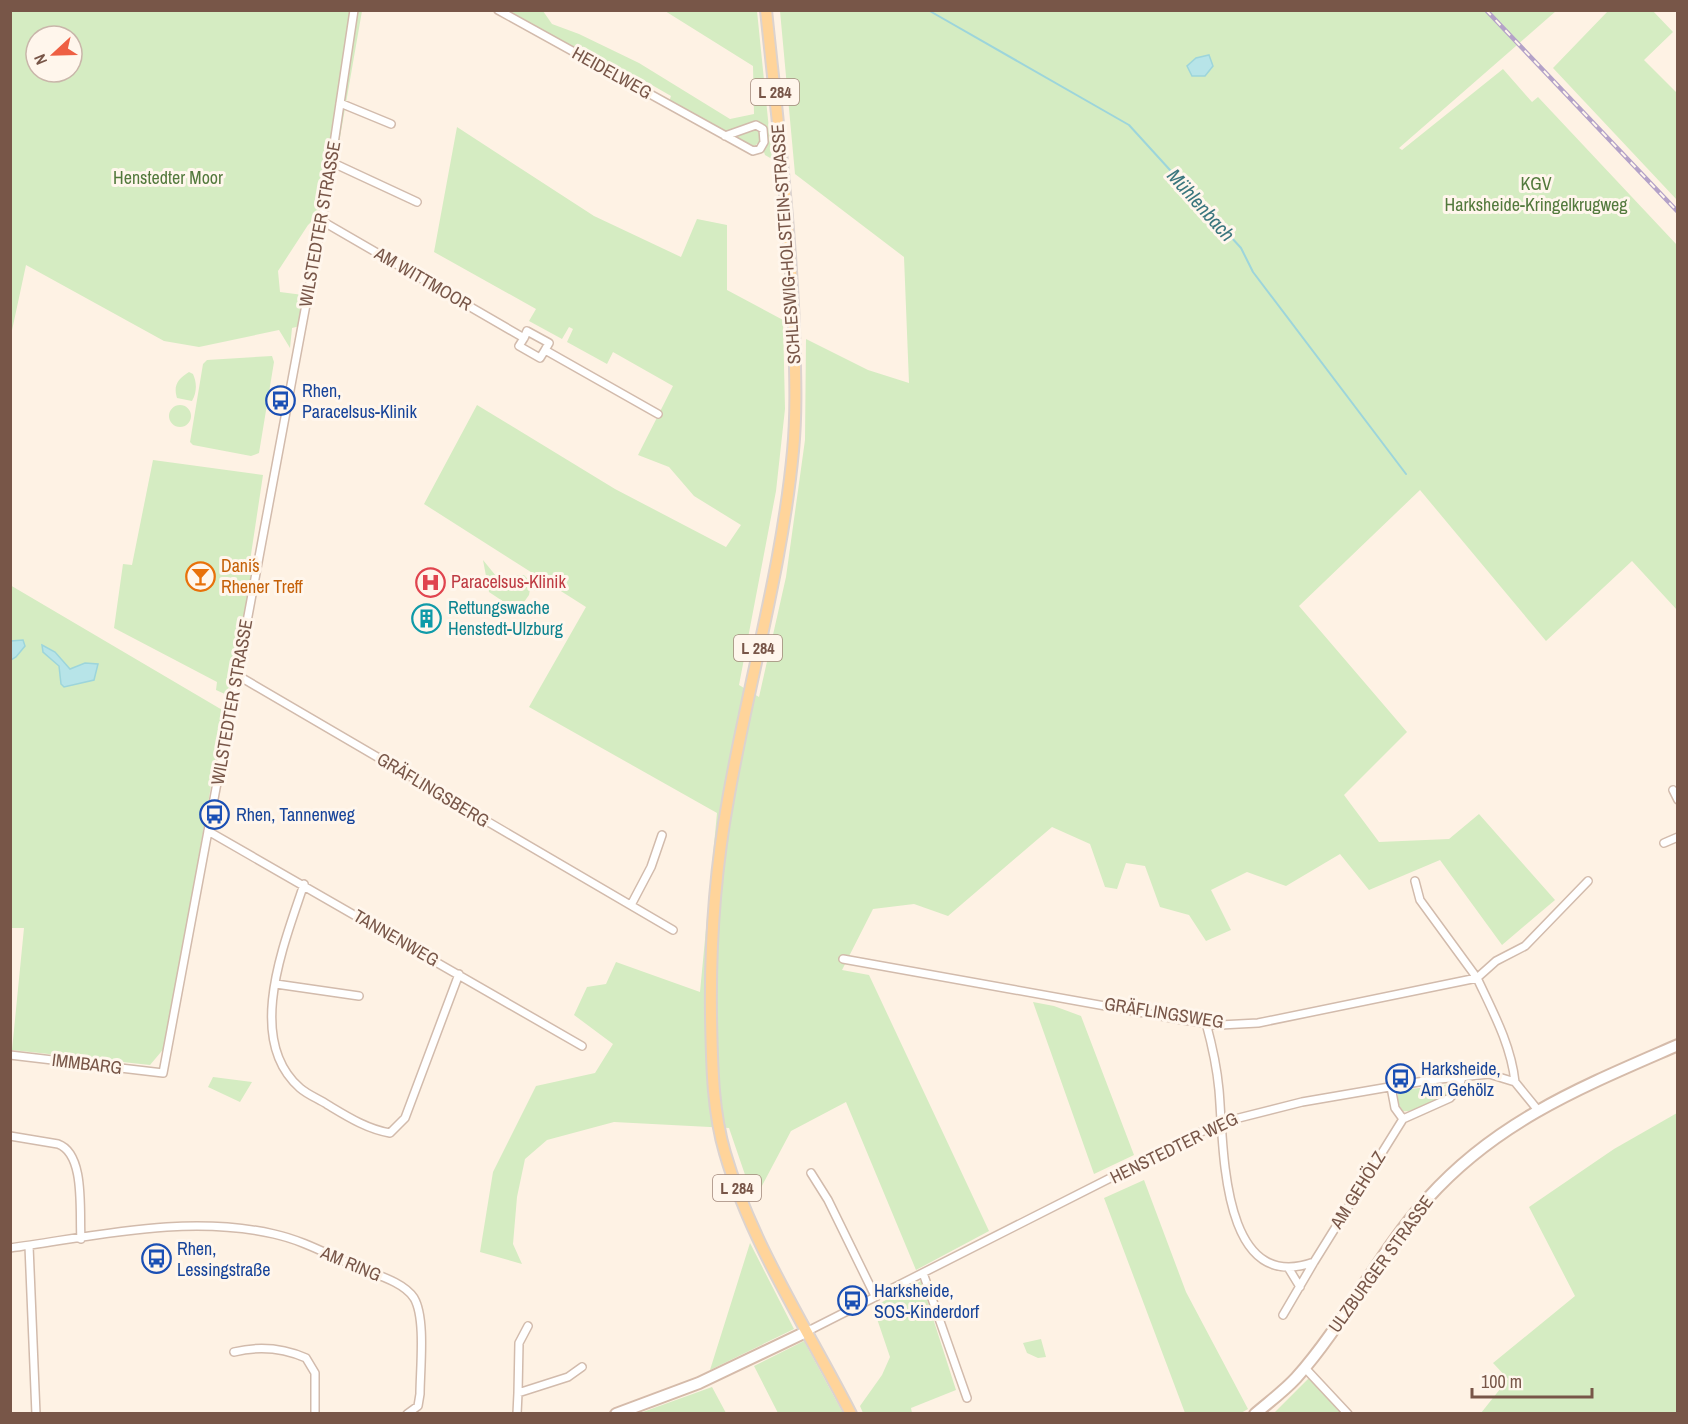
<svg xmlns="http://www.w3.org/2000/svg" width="1688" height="1424" font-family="'Archivo Narrow',sans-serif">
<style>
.green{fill:#d5ecc2;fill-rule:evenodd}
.water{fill:#b7e4e8;stroke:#9dd5db;stroke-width:1.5}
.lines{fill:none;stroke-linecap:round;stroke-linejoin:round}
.stream{stroke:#9dd5db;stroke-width:2}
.street-casing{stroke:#d2bbac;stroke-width:10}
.secondary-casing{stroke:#d5bbaa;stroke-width:14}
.primary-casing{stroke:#dcd3cf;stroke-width:14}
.street{stroke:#fff;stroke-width:7}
.secondary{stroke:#fff;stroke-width:10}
.primary{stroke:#ffd49a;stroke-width:10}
.rail-casing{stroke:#b4a2c8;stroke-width:4.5}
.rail{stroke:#fff6ec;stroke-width:2;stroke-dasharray:7;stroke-linecap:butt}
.labels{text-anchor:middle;stroke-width:6;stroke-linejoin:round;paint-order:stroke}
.shield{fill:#fff6ec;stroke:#a08679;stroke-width:1.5}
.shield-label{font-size:16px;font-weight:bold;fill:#785648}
.street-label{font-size:18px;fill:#785648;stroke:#fff6ec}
.park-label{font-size:18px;fill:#52793c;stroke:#fff6ec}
.transit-label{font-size:18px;fill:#164399;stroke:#fff6ec;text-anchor:start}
.food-label{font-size:18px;fill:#c56008;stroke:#fff6ec;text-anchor:start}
.health-label{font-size:18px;fill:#be3a42;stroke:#fff6ec;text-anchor:start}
.culture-label{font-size:18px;fill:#0d838f;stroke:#fff6ec;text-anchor:start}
.water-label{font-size:20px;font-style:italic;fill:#3a767e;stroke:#fff6ec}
</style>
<rect width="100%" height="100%" fill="#fef2e4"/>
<path class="green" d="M10 11H362L328 206 308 225 278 271 280 292 303 295 300 326 292 328 290 348 279 330 199 347 164 341 26 265 11 335ZM36 36H72V72H36Z
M504 11H543L552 24 579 34 639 63 730 119 754 114 753 66 665 11H757L772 159 765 155 763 149 766 143 757 124 725 133 669 102 671 96 638 77 634 82Z
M780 11H1556L1399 148 1402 150 1503 69 1532 102 1538 97 1677 245V610L1632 561 1546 641 1420 490 1299 606 1407 732 1344 795 1379 842 1449 839 1479 814 1555 900 1502 945 1440 860 1369 890 1340 854 1286 886 1247 872 1211 890 1231 930 1206 941 1189 915 1160 907 1145 866 1126 863 1117 889 1105 887 1090 844 1052 827 948 916 914 904 873 909 842 970 869 975 989 1231 916 1270 846 1102 791 1131 754 1201 729 1128 614 1122 547 1140 525 1159 517 1197 513 1244 522 1264 480 1252 493 1172 536 1086 595 1073 613 1044 574 1015 587 987 606 984 616 962 700 992 717 813 529 707 586 607 424 504 477 405 615 489 726 547 741 525 694 496 669 467 638 455 673 386 613 352 607 364 567 342 573 329 569 327 562 339 529 321 536 309 434 252 457 127 594 216 681 257 697 219 727 225V290L783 320 785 409 776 491 739 685 759 697 786 577 805 440 806 339 868 370 909 383 904 257 795 174Z
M1608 11H1653L1673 32 1644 60 1677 93V200L1553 68Z
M750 127 760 130V142L751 148 739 142 736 136 737 132Z
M272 356 274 362 259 453 251 456 193 445 190 442 203 364 207 360Z
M189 372 193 374C197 383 197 392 192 401L177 398C173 385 178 379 189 372Z
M169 416a11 11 0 1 1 22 0a11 11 0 1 1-22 0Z
M153 460 263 475 250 561 241 567 251 574 240 645 227 695 216 690 217 682 114 628 123 564 132 565Z
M483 560 496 576 524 575 531 583 529 595 519 609 516 610 489 592Z
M10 585 224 711 166 1046 150 1065 12 1050 24 928H10Z
M1033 1002 1054 1006 1081 1016 1134 1155 1094 1174Z
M213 1077 252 1082 240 1102 208 1087Z
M1451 1084 1453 1088C1445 1099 1416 1113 1403 1111L1397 1102 1398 1093 1403 1090Z
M1677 1113V1413H1481L1508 1379 1493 1363 1575 1296 1529 1207 1614 1149Z
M1144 1180 1186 1292 1248 1409 1241 1413H1185L1104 1198Z
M750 1243 794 1329 710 1370Z
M921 1281 956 1390 911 1408 912 1413H863L860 1406 882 1375 890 1357 873 1307Z
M1041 1339 1046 1357 1038 1358 1027 1353 1023 1343Z
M804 1341 843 1413H778L754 1366Z
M1311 1376 1347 1414H1273Z
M712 1387 726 1413H640Z"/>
<path class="water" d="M1209 55 1213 66 1205 76H1192L1187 66 1196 58Z
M23 640 25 646 16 657 11 660V641Z
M42 645 55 652 70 669 85 663 98 664 94 680 64 687 61 684 59 666 43 652Z"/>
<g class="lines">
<path class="stream" d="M928 10 1129 125 1241 248 1253 272 1406 474"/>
<defs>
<path id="street" d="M498 10 753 151 760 149 764 142 763 129 756 125 725 136
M340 103 391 124
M331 162 417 202
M322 221 524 338 519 346 540 358 545 350 658 414
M524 338 527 331 549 343 545 350
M237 675 673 930
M1673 790 1678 800
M208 831 582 1046
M1664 843 1678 837
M304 884C285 942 244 1039 300 1088 308 1095 319 1099 328 1105 348 1117 367 1129 390 1133L405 1118 459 974
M631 905 651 867 662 835
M843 959 1183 1020 1220 1025 1258 1023 1477 978 1420 900 1415 881
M276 984 359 996
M1206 1023C1212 1045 1217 1068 1219 1090 1224 1146 1220 1296 1314 1262L1403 1119 1450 1098 1459 1088 1462 1077
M10 1055 163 1073 326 197 354 10
M1515 1082C1511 1045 1493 1012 1477 978L1496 961 1525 946 1588 881
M1391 1087 1395 1108 1403 1119
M10 1136 58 1144C86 1154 79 1213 81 1239
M811 1173 828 1200 875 1296
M29 1246 36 1414
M10 1248C97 1236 187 1214 274 1234 302 1240 329 1255 355 1266 373 1274 403 1281 414 1298 426 1318 420 1370 420 1394L418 1406 407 1414
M1289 1269 1300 1287
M923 1273 967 1398
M1283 1315 1314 1262
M528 1326 519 1343 518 1393 568 1377 582 1367
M808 1331 1219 1123 1302 1102 1430 1080 1489 1074 1515 1082 1537 1109
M234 1352C258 1346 283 1348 306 1358L315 1373V1414
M1305 1368 1348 1414
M517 1414 518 1393"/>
<path id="secondary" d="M616 1414 699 1383 808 1331
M1255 1414C1269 1402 1284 1391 1296 1378 1346 1322 1378 1253 1428 1198 1498 1120 1584 1086 1678 1045"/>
<path id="primary" d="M766 10C777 116 790 222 794 328 795 369 797 410 793 451 782 569 748 684 728 800 715 871 710 944 711 1016 712 1061 712 1109 725 1153 751 1243 808 1330 851 1414"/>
</defs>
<use href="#street" class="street-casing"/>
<use href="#secondary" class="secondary-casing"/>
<use href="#primary" class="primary-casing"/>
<use href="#street" class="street"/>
<use href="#secondary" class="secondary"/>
<use href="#primary" class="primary"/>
<defs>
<path id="rail" d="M1486 10 1678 212"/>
</defs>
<use href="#rail" class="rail-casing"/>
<use href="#rail" class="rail"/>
</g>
<defs>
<symbol id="bus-ring" viewBox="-11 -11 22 22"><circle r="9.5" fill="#fff6ec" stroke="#1a4fb4" stroke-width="1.5"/><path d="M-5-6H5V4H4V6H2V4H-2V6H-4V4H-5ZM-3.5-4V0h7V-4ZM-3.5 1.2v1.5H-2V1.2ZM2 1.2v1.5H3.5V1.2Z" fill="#1a4fb4"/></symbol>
<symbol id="bar-ring" viewBox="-11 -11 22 22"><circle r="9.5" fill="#fff6ec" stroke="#e8710a" stroke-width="1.5"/><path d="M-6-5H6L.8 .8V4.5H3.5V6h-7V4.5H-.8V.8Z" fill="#e8710a"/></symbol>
<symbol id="hospital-ring" viewBox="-11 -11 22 22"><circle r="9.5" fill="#fff6ec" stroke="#e0444e" stroke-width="1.5"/><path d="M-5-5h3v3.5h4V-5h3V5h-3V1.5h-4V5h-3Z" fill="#e0444e"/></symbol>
<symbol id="building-ring" viewBox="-11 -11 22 22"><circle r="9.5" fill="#fff6ec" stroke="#0f9aa8" stroke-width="1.5"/><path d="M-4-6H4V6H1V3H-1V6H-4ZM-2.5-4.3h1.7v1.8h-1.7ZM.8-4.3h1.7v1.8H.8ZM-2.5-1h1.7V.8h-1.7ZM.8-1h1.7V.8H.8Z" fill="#0f9aa8"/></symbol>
</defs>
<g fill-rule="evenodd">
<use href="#bus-ring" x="264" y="384" width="33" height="33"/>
<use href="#bar-ring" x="184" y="560" width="33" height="33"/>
<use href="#hospital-ring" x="414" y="566" width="33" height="33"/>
<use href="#building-ring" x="410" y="602" width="33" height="33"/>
<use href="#bus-ring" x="198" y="798" width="33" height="33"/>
<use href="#bus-ring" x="1384" y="1062" width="33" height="33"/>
<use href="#bus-ring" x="140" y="1242" width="33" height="33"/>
<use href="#bus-ring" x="836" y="1284" width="33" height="33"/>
</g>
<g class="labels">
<g class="shield">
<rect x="751" y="79" width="48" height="26" rx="4.5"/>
<rect x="734" y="635" width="48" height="26" rx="4.5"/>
<rect x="713" y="1175" width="48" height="26" rx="4.5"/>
</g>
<g class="shield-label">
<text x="775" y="98">L 284</text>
<text x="758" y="654">L 284</text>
<text x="737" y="1194">L 284</text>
</g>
<g class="street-label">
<text transform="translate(612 73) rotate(29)" y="6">HEIDELWEG</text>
<text transform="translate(320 224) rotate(-80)" y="6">WILSTEDTER STRASSE</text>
<text transform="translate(786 244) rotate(-94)" y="6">SCHLESWIG-HOLSTEIN-STRASSE</text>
<text transform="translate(423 279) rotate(30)" y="6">AM WITTMOOR</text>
<text transform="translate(232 702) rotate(-80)" y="6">WILSTEDTER STRASSE</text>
<text transform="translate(433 790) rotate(31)" y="6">GRÄFLINGSBERG</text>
<text transform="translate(396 938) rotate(30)" y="6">TANNENWEG</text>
<text transform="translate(1164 1013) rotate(9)" y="6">GRÄFLINGSWEG</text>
<text transform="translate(87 1064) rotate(7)" y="6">IMMBARG</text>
<text transform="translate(1174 1148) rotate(-26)" y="6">HENSTEDTER WEG</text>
<text transform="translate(1358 1190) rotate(-58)" y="6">AM GEHÖLZ</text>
<text transform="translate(351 1264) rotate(23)" y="6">AM RING</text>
<text transform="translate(1381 1264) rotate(-54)" y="6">ULZBURGER STRASSE</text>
</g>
<g class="park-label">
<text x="168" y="184">Henstedter Moor</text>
<text x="1536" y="190">KGV<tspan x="1536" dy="21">Harksheide-Kringelkrugweg</tspan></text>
</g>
<g class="transit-label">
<text x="302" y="397">Rhen,<tspan x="302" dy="21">Paracelsus-Klinik</tspan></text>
<text x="236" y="821">Rhen, Tannenweg</text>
<text x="1421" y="1075">Harksheide,<tspan x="1421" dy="21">Am Gehölz</tspan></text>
<text x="177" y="1255">Rhen,<tspan x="177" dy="21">Lessingstraße</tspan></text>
<text x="874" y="1297">Harksheide,<tspan x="874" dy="21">SOS-Kinderdorf</tspan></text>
</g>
<g class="food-label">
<text x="221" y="572">Dani´s<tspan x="221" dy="21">Rhener Treff</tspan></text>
</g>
<g class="health-label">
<text x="451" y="588">Paracelsus-Klinik</text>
</g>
<g class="culture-label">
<text x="448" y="614">Rettungswache<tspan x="448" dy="21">Henstedt-Ulzburg</tspan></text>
</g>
<g class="water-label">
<text transform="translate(1201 205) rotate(48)" y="7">Mühlenbach</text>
</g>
</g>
<rect width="1688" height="1424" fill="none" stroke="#785648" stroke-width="24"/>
<g transform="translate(54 54) rotate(248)"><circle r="28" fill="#fff6ec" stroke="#c9b6aa" stroke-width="1.5"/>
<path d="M0-4.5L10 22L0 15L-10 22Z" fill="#ee5f43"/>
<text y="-9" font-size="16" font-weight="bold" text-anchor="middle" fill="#785648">N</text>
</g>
<path d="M1472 1388v9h120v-9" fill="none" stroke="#785648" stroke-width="3"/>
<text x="1481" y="1388" font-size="18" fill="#785648" stroke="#fff6ec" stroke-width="4.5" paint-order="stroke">100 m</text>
</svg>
